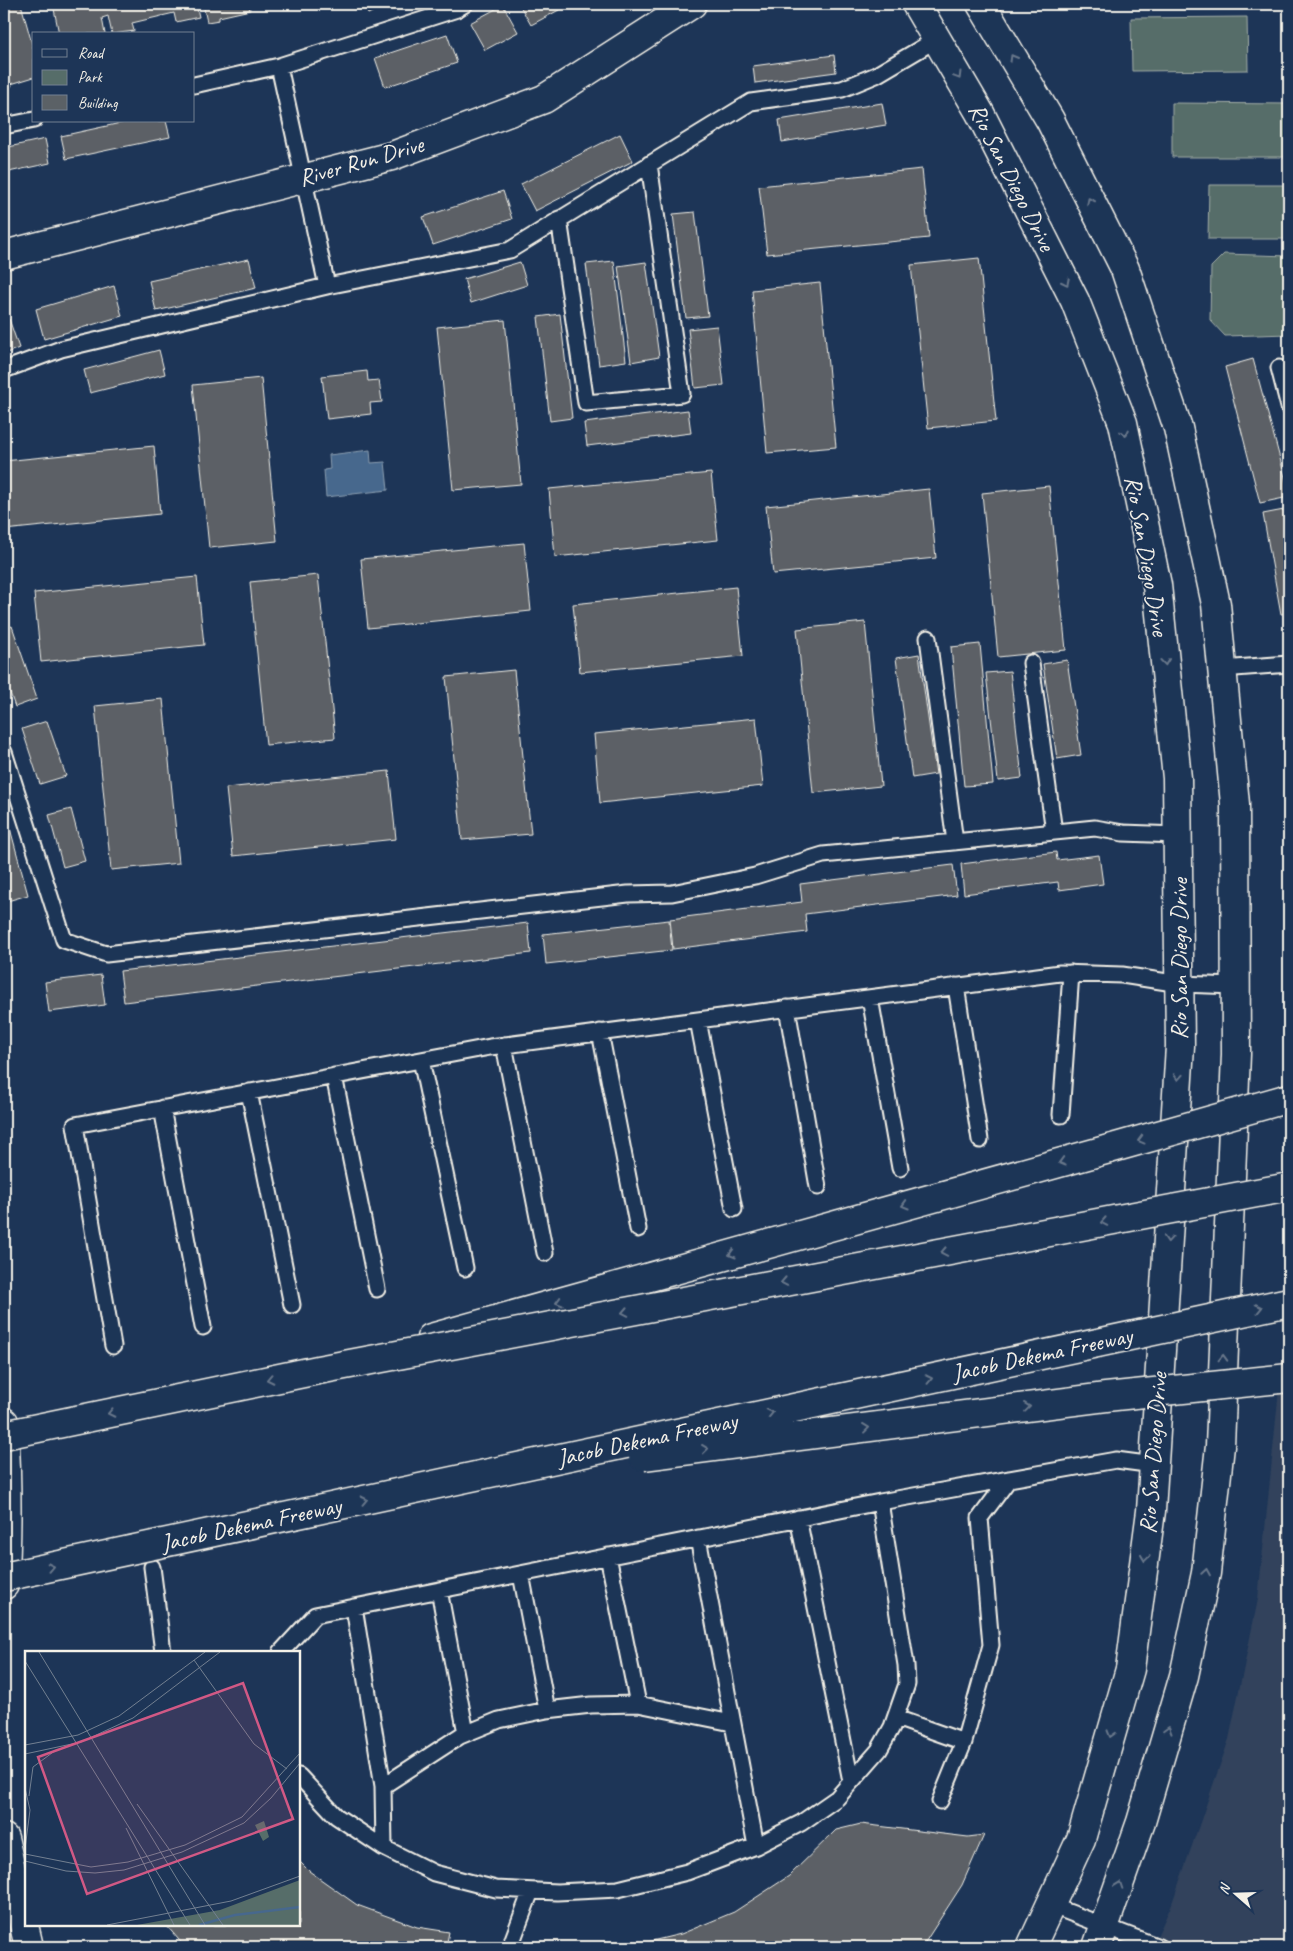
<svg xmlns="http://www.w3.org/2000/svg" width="1293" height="1951" font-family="Caveat,sans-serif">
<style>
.built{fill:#30425c}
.green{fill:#566d69;stroke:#a5afa8}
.water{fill:#47688d;stroke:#8c9fb1}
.building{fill:#5b6166;stroke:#f4f1e8}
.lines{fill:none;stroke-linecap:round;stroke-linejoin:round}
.lane-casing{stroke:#f4f1e8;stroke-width:19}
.secondary-casing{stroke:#f4f1e8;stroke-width:31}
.highway-casing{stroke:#f4f1e8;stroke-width:31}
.lane{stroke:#1d3557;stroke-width:15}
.secondary{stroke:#1d3557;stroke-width:28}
.highway{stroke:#1d3557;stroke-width:28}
.highway-bridge-casing{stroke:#f4f1e8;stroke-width:31;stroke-linecap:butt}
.highway-bridge{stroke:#1d3557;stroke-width:28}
.oneway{stroke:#68778a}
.labels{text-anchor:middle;stroke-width:4;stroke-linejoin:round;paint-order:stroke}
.street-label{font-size:24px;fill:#f4f1e8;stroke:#1d3557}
.inset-river{fill:none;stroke:#47688d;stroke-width:2.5}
.inset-road{fill:none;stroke:#738091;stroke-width:1}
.view{fill:#d15985;fill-opacity:0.15;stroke:#d15985;stroke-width:2.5}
.inset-edge{fill:none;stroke:#f4f1e8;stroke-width:2.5}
</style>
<rect width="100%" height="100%" fill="#1d3557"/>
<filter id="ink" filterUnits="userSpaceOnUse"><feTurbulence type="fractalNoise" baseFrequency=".02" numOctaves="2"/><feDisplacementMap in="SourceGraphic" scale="10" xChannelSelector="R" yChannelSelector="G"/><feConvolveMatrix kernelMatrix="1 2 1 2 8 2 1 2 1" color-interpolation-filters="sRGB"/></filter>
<g filter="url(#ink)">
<path class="built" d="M1289 1289V1947H1152L1171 1906 1229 1739 1258 1599Z"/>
<path class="green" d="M1247 17 1248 70 1132 71 1131 18Z
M1172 103 1288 104V157H1172Z
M1209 185H1289V239H1208Z
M1224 254 1289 256V334L1225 336 1210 320 1211 267Z"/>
<path class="water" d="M370 450 371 463 385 462 388 490 326 497 324 470 330 469 329 455Z"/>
<path class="building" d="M4 4H21L34 51V77L11 84 12 86 4 88Z
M53 4H196L199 17 176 22 174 13 132 23 134 31 112 34 108 16 102 18 105 34H59Z
M203 4H249L250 10 219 17V20L207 22Z
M363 4H388L368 14Z
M519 4H570L531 25Z
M503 5 518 32 485 50 470 23Z
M447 34 457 63 385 87 375 58Z
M834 55 836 72 755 83 753 66Z
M882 103 886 125 782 142 779 120Z
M130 121H166L170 137 66 159 61 136Z
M620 134 633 161 535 211 521 184Z
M45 139 50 163 4 173V148Z
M922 169 929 238 767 254 759 186Z
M503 191 512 219 433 245 423 217Z
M695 212 708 316 686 318 673 214Z
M979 258 996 421 928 428 911 265Z
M249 259 256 288 156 311 149 281Z
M614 261 626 361 599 365 586 264Z
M520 262 527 285 471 303 464 279Z
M646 262 659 357 631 362 618 266Z
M820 283 836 447 767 453 752 290Z
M114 286 122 316 44 339 36 309Z
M560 314 572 418 550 421 538 317Z
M9 319 19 348 4 354V321Z
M505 320 521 484 453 490 437 327Z
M717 326 724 385 695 388 688 329Z
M159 350 165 374 90 393 84 370Z
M1253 359 1289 492V497L1260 503 1225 367Z
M367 371 368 381 379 380 382 402 370 403 371 414 327 419 322 376Z
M261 378 277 541 209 548 193 385Z
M688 410 691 433 587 446 584 423Z
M154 446 160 514 4 530V461Z
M711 473 718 540 555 557 549 489Z
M1049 486 1066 650 998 657 982 493Z
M929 489 936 558 773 574 766 506Z
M1289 509V613L1281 614 1263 514Z
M524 543 531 611 368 628 361 559Z
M318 575 335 738 266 745 250 582Z
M197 577 204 645 41 662 34 593Z
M736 587 743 656 580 672 573 604Z
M865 622 881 786 813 793 797 629Z
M12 626 37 699 15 707 4 676V629Z
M980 644 993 784 964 786 951 647Z
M919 654 936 774 912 778 896 658Z
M1067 660 1081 755 1057 759 1043 664Z
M514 670 531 834 462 840 446 677Z
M1010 671 1022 778 998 781 986 673Z
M163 699 179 863 111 870 95 706Z
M756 718 763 786 600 803 594 734Z
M47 721 66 776 40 784 22 729Z
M389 771 396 839 233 856 226 788Z
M4 806 28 895 4 902Z
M71 809 85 861 63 867 49 815Z
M1056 852 1057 860 1099 855 1103 884 1059 890 1058 882 964 894 961 864Z
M953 865 957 895 805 914 807 932 673 949 670 919 802 902 800 884Z
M669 920 672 950 546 964 543 934Z
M528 923 531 953 124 1002 120 971Z
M101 975 105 1005 49 1012 45 982Z
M861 1824 968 1837 984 1835 962 1885 922 1947H627L681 1934 734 1912 789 1876 836 1830Z
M299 1861 309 1871 357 1905 417 1927 449 1932 446 1947H185L166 1925H299Z"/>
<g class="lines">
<defs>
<path id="lane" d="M279 66 327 286
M194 85 279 66 457 9 465 4
M4 126 34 120
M559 219 586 403 682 394 649 164
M1279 368 1289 407
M4 370 61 349 327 286 510 250 751 102 842 89 876 75 937 39
M928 638 955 842
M1031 663 1054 832
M1222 669 1289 664
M4 752 64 940 106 954 628 894 672 893 755 876 823 855 1095 828 1123 833 1178 835
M956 986 980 1140
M870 998 900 1168
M787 1008 818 1187
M698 1020 734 1209
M600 1032 638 1229
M504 1045 545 1253
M421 1060 465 1268
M334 1076 377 1289
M249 1092 292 1305
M162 1108 203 1327
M1061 1115 1071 973
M113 1346 75 1125 490 1047 1060 973 1122 975 1180 984 1236 986
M880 1502 1116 1460 1154 1465
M798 1518 851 1781
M698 1538 756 1846
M608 1556 638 1704
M152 1567 163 1652
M521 1574 547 1710
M439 1590 466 1733
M354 1607 383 1786
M281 1652 315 1615 880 1502 906 1665 907 1684 892 1727 879 1750 837 1798 801 1823 756 1846 687 1872 618 1889 557 1892 496 1889 434 1873 384 1848 336 1816 299 1776
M896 1718 964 1742 991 1645 980 1518 1009 1479
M940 1801 964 1742
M384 1848 383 1786 460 1736 499 1720 547 1710 591 1705 638 1704 732 1723
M1050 1905 1159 1947
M510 1947 531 1891"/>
<path id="secondary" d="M916 4 980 113 1075 301 1123 423 1157 585 1177 778 1180 1046 1151 1511 1130 1669 1081 1839 1031 1947
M981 4 1050 120 1125 269 1178 428 1216 604 1235 804 1236 1054 1220 1446 1206 1573 1184 1676 1141 1822 1097 1947
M4 255 392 156 544 99 692 4
M4 1838 29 1947"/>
<path id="highway" d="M431 1338 1109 1149
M4 1422C7 1477 8 1530 4 1585"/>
</defs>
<use href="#lane" class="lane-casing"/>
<use href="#secondary" class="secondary-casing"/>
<use href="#highway" class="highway-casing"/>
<use href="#lane" class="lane"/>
<use href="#secondary" class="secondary"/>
<use href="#highway" class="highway"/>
<defs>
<path id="highway-bridge" d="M1109 1149 1289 1098
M4 1435 318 1370 1289 1187
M643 1456 1106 1397 1289 1378
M4 1577 1289 1302"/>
</defs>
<use href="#highway-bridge" class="highway-bridge-casing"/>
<use href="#highway-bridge" class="highway-bridge"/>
</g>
<defs><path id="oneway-chevron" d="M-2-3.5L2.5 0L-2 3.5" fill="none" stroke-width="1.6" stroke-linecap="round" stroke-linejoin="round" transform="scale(1.25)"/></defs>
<g class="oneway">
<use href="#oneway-chevron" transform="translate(1013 58) rotate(-120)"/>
<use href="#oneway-chevron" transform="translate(958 76) rotate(59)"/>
<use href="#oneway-chevron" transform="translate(1090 201) rotate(-117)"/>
<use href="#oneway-chevron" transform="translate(1066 282) rotate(63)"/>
<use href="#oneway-chevron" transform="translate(1125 433) rotate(78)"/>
<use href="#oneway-chevron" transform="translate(1165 662) rotate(84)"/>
<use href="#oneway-chevron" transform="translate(1178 1077) rotate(94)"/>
<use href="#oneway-chevron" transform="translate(1141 1140) rotate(165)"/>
<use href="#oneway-chevron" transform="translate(1062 1162) rotate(164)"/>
<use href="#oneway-chevron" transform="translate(905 1205) rotate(164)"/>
<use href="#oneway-chevron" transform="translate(1104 1222) rotate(169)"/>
<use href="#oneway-chevron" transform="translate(1168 1239) rotate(94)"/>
<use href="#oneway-chevron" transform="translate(944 1252) rotate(169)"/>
<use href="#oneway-chevron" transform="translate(732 1254) rotate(164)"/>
<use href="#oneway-chevron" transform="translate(784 1282) rotate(169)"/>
<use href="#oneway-chevron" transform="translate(559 1302) rotate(164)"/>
<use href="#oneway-chevron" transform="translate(1259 1308) rotate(-12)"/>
<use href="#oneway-chevron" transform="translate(625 1312) rotate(169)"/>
<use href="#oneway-chevron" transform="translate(1223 1358) rotate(-88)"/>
<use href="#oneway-chevron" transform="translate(270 1379) rotate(168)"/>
<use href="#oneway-chevron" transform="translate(929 1379) rotate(-12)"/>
<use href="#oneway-chevron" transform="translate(1027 1407) rotate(-7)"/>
<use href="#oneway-chevron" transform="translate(111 1413) rotate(168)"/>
<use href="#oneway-chevron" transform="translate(770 1413) rotate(-12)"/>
<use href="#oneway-chevron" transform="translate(866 1428) rotate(-7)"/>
<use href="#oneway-chevron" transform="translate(705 1449) rotate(-7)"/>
<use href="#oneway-chevron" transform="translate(364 1500) rotate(-12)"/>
<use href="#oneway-chevron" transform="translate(1145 1558) rotate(98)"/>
<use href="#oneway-chevron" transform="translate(51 1567) rotate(-12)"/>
<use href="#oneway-chevron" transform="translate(1206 1572) rotate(-81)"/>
<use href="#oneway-chevron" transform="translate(1168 1730) rotate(-74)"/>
<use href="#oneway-chevron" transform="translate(1111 1734) rotate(106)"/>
<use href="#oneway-chevron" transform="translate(1119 1885) rotate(-71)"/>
</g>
</g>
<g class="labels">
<g class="street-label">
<text transform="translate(361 161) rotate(-16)" y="8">River Run Drive</text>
<text transform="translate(1012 177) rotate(63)" y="8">Rio San Diego Drive</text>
<text transform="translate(1147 556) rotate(80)" y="8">Rio San Diego Drive</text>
<text transform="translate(1179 959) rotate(-90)" y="8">Rio San Diego Drive</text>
<text transform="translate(1042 1354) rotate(-12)" y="8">Jacob Dekema Freeway</text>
<text transform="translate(647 1439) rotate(-12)" y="8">Jacob Dekema Freeway</text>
<text transform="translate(1153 1453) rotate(-86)" y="8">Rio San Diego Drive</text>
<text transform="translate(251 1524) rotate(-12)" y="8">Jacob Dekema Freeway</text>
</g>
</g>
<g transform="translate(25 1651)">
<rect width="275" height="275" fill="#1d3557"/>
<path d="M239 170 244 186 238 190 230 174ZM275 229V274H112L195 259Z" fill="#566d69"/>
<path class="inset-river" d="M174 274 210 264 275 256"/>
<path class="inset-road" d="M14 1 180 274M169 9 229 93 262 118M0 10 165 274M0 94 53 84 94 65 180 1M0 103 56 91 108 67 195 1M0 137 5 159 0 198M4 145 8 116 31 99M112 153 198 274M101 177 149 274M0 203 66 216 103 211 160 194 217 166 275 102M0 210 41 220 70 222 99 219 157 201 219 172 246 147 275 112M82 274 206 250 275 225"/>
<path class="view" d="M218 32 268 168 62 243 13 106Z"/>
<rect width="275" height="275" class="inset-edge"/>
</g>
<rect width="1293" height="1951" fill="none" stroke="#1d3557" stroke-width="20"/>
<rect x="10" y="10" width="1273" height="1931" fill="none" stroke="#f4f1e8" stroke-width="2" filter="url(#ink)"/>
<rect x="32" y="32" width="162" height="90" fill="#1d3557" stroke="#738091"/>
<rect x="42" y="49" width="25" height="8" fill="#1d3557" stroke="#738091"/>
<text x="78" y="58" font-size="15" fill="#f4f1e8">Road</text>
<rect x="42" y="70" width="25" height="15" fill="#566d69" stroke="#738091"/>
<text x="78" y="82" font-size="15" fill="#f4f1e8">Park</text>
<rect x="42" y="95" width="25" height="15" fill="#5b6166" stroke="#738091"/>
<text x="78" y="108" font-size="15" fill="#f4f1e8">Building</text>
<g transform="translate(1236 1894) rotate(290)" stroke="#1d3557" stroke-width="4" paint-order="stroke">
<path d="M0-4L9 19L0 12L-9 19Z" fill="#f4f1e8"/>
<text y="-8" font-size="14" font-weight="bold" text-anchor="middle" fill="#f4f1e8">N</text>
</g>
</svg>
